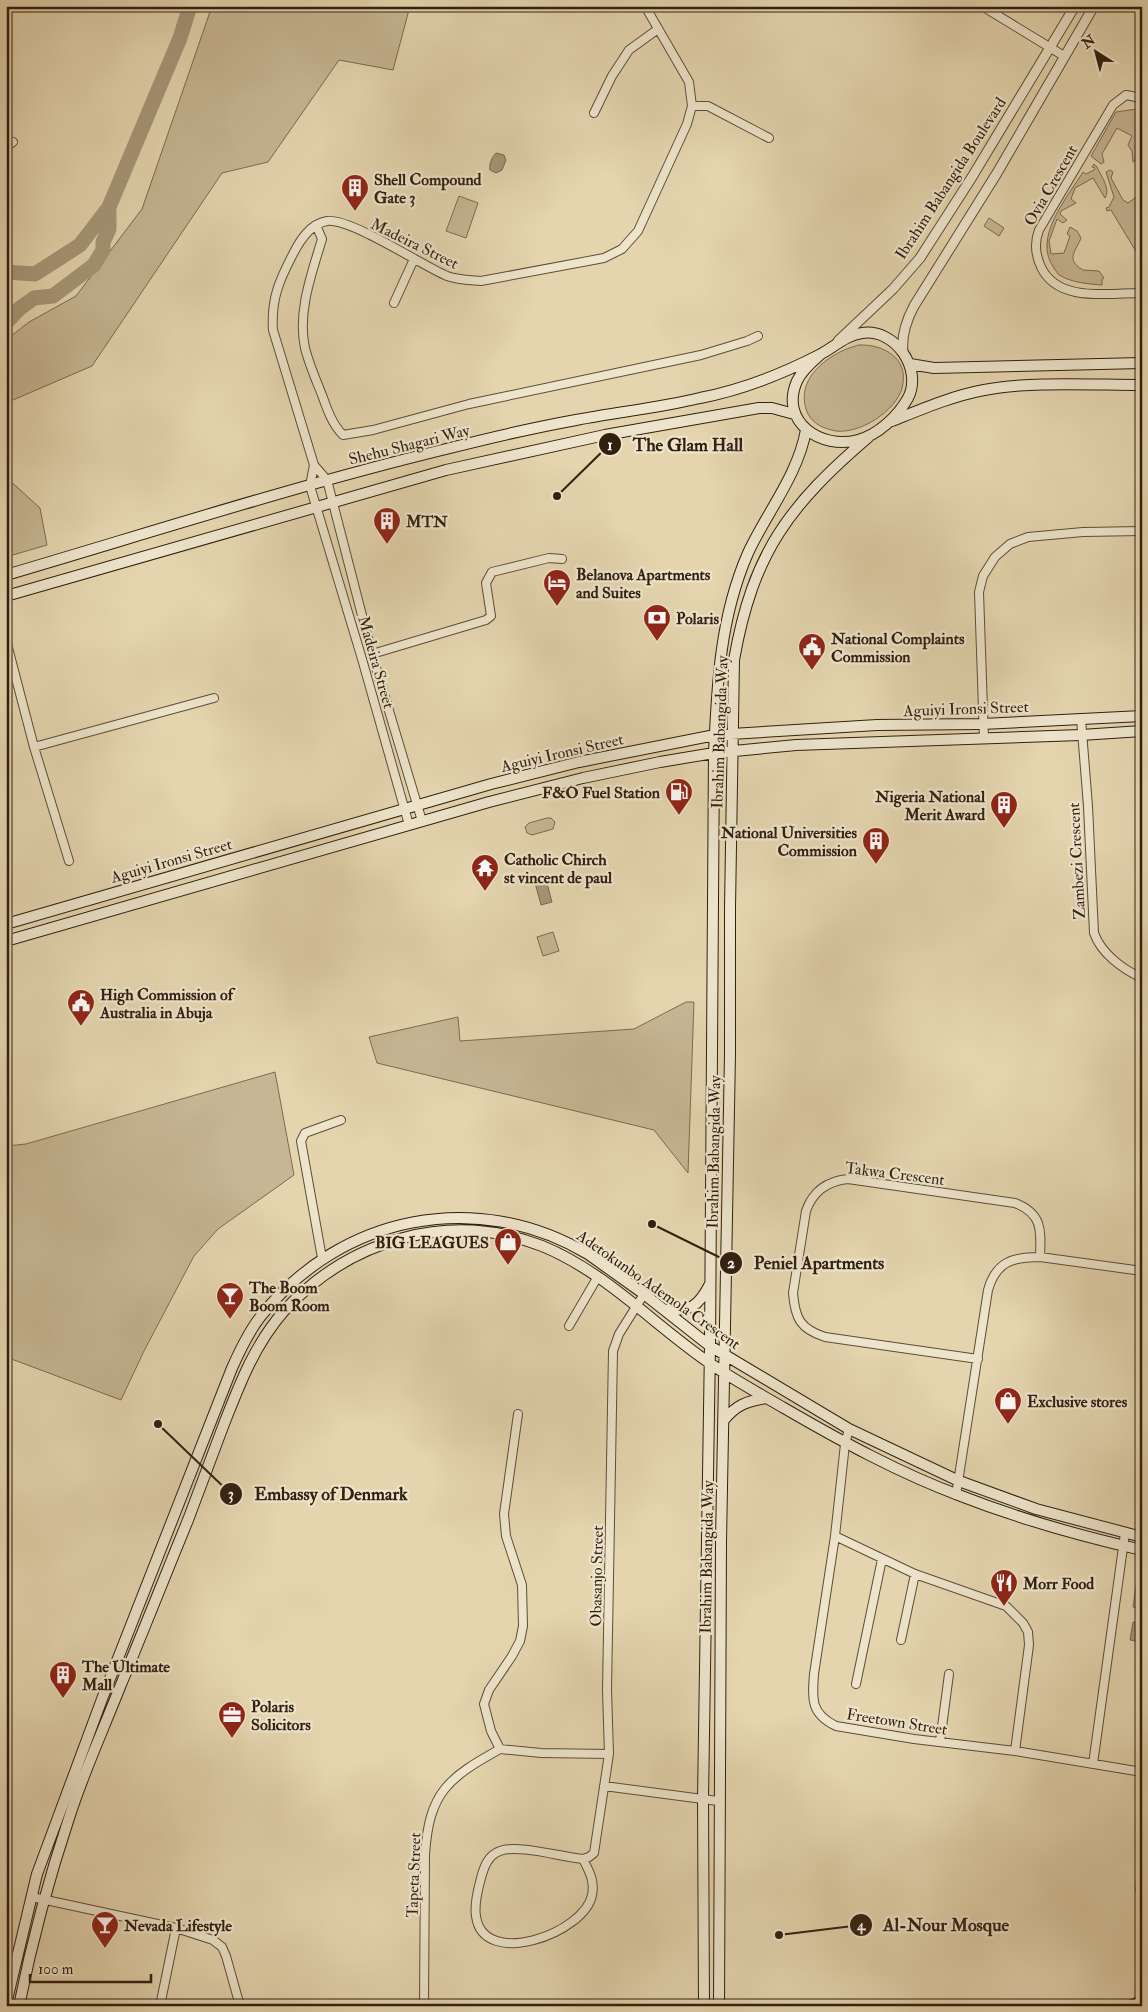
<svg xmlns="http://www.w3.org/2000/svg" width="1148" height="2012" font-family="'IM FELL Double Pica',serif">
<style>
.green{fill:#c6b694;stroke:#7c6a52}
.water{fill:#a79779;stroke:#78674f}
.lines{fill:none;stroke-linecap:round;stroke-linejoin:round}
.river{stroke:#a79779;stroke-width:15}
.minor-casing{stroke:#5e4c38;stroke-width:10}
.tertiary-casing{stroke:#5e4c38;stroke-width:11}
.secondary-casing{stroke:#311f10;stroke-width:12}
.primary-casing{stroke:#311f10;stroke-width:14}
.minor{stroke:#ede4cb;stroke-width:8}
.tertiary{stroke:#ede4cb;stroke-width:9}
.secondary{stroke:#ede4cb;stroke-width:10}
.primary{stroke:#e4d5af;stroke-width:11}
.labels{text-anchor:middle;stroke-width:4.5;stroke-linejoin:round;paint-order:stroke}
.street-label{font-size:16px;fill:#311f10;stroke:#ede4cb}
.poi-label{font-size:16px;font-weight:bold;fill:#311f10;stroke:#ede4cb;text-anchor:start}
.leader{fill:none;stroke:#311f10;stroke-width:2}
.callout-dot{fill:#311f10;stroke:#ede4cb;stroke-width:2}
.mark-label{font-size:15px;text-anchor:middle;font-weight:bold;fill:#fff}
.callout-label{font-size:18px;text-anchor:middle;font-weight:bold;fill:#311f10;stroke:#ede4cb;stroke-width:4.5;stroke-linejoin:round;paint-order:stroke}
</style>
<rect width="100%" height="100%" fill="#e4d5af"/>
<filter id="stains"><feTurbulence type="fractalNoise" baseFrequency=".004" numOctaves="4"/><feColorMatrix values="0 0 0 0 .2 0 0 0 0 .09 0 0 0 0 .02 0 0 0 .5 -.17"/></filter>
<radialGradient id="worn" r=".72"><stop offset=".6" stop-color="#630" stop-opacity="0"/><stop offset="1" stop-color="#630" stop-opacity=".3"/></radialGradient>
<path class="green" d="M212 6H410L393 70 339 60 268 162 222 173 92 366 6 403V340L29 322 76 296 142 209Z
M1137 109 1142 111V155L1133 162 1132 151 1128 145 1132 136 1117 128 1102 154 1104 162 1101 164 1091 156 1116 112Z
M1094 164 1097 167C1101 176 1111 189 1105 198L1093 178 1075 188 1071 199 1076 203 1061 211 1060 214 1067 220 1063 223 1057 219 1049 241 1051 254 1064 253 1070 236 1067 234 1070 227 1077 231 1081 238C1077 250 1064 259 1083 270L1099 271 1104 278 1102 279V285C1090 284 1073 283 1061 276 1058 275 1056 271 1054 268 1032 238 1067 198 1083 172L1086 174 1094 170 1095 168 1092 167Z
M1110 170 1113 172 1111 178 1123 200 1128 203 1142 193V257L1140 258 1111 210 1107 211 1106 208 1109 207 1114 197 1106 172Z
M459 196 478 203 466 238 446 231Z
M989 218 1004 228 999 236 984 226Z
M859 345C884 344 910 359 902 388 896 411 860 434 836 431 825 429 814 425 808 414 792 379 830 352 859 345Z
M6 469 7 478 40 508 47 545 6 557Z
M547 818H551L555 822 553 829 532 835 527 833 525 827 529 823Z
M553 932 559 951 543 956 537 937Z
M686 1002H694L688 1173 654 1130 377 1063 369 1037 458 1017 460 1041 634 1029Z
M275 1072 294 1175 218 1229 194 1256 144 1351 121 1400 6 1357V1146L26 1144Z
M1137 1579 1142 1580V1608L1133 1607Z"/>
<path class="water" d="M496 153 504 155 506 160 502 170 496 173 490 170C489 164 492 157 496 153Z
M545 876 552 902 541 905 534 879Z
M1133 1622 1142 1624V1642L1130 1640Z"/>
<g class="lines">
<path class="river" d="M6 272 35 274 80 245 109 207
M6 323 19 309 34 298 53 296 94 265 103 250V242L109 229V207L180 38 190 6"/>
<defs>
<path id="minor" d="M982 6 1064 56
M1142 101 1136 97 1126 95 1113 105 1039 230C1034 243 1035 254 1041 267 1058 303 1108 293 1142 293
M692 106H708L769 138
M594 113 612 76 629 50 658 29
M6 147 13 142
M316 225 322 239C312 273 297 312 305 348 309 364 316 380 322 395 327 409 332 424 343 435L373 430 469 404 701 355 747 341 758 336
M394 303 414 259
M314 465 327 480 372 654 422 821
M6 640 34 747 69 861
M372 654 486 620 491 616 486 583 492 572 549 558 562 559
M1081 719 1088 806 1094 933C1101 953 1122 969 1142 978
M984 739 979 592 983 576 995 557 1010 544 1028 537 1083 532 1142 531
M34 747 214 698
M409 825 362 659 310 486 314 465 273 330C271 299 279 281 293 254 300 240 310 224 327 221 351 218 421 265 447 276 458 280 469 280 481 281L604 258 622 249 638 231 687 124 692 106 689 82 645 6
M322 1258 301 1141 305 1133 341 1120
M569 1326 597 1278
M978 1359 825 1337C800 1329 795 1318 793 1293L806 1211C813 1191 827 1181 848 1179L1015 1203C1043 1214 1041 1231 1040 1257
M518 1414 504 1514 506 1536 522 1585 523 1626 520 1641 512 1656 489 1690 484 1704 491 1731 500 1749 541 1753 609 1754
M849 1429 845 1444 835 1536 814 1674C812 1700 811 1714 836 1726L914 1739 1015 1751 1142 1772
M956 1495 988 1290C996 1262 1012 1257 1040 1257L1142 1271
M835 1536 915 1574 1006 1606 1023 1623 1028 1632 1029 1645 1015 1751
M901 1640 915 1574
M856 1684 882 1559
M940 1742 949 1674
M1093 1764 1125 1533
M604 1786 718 1801
M583 1859C589 1871 595 1881 592 1895 585 1933 483 1970 476 1916 474 1905 478 1889 481 1878 484 1867 488 1855 500 1851 517 1844 562 1857 583 1859L589 1857 594 1853 609 1754 607 1690 613 1351 619 1334 644 1294
M1142 1867 1140 1891 1142 1896
M32 1897 176 1928 213 1940 222 1947 226 1956 240 2006
M160 2006 176 1928
M424 2006 425 1855C429 1792 448 1778 500 1749"/>
<path id="tertiary" d="M838 341 893 289 920 258 972 177 1075 6
M903 353C901 336 906 321 914 306L997 173 1094 6"/>
<path id="secondary" d="M910 364 934 368 1142 363
M892 421C922 409 952 396 984 390 1031 381 1092 385 1142 385
M6 575C152 532 298 485 446 449 489 438 532 428 576 420 617 412 659 408 700 398 741 390 782 374 819 355 833 348 846 335 862 333 895 328 923 369 908 398 898 416 878 435 858 440 821 450 779 422 797 381 802 370 812 362 821 354
M6 596 446 470 605 435 759 408H772L794 414
M6 924 491 784 579 762 715 735 877 725 982 724 1142 716
M6 941 489 802 583 778 660 762 714 753 796 745 1081 735 1142 731
M665 1310C691 1311 698 1307 710 1284
M723 1421C736 1405 747 1401 766 1398
M6 2004 37 1874 102 1699 232 1368C240 1350 249 1331 261 1316 341 1215 477 1188 588 1254L644 1294 710 1346 849 1429 959 1481 1036 1509 1142 1537
M19 2006C32 1941 49 1878 70 1815 84 1772 103 1730 120 1687 143 1632 165 1576 188 1520 200 1488 212 1456 224 1424 240 1383 255 1344 284 1311 350 1239 450 1210 542 1246 606 1272 655 1326 711 1364 734 1380 760 1394 784 1408 841 1441 899 1473 961 1496 1020 1519 1080 1536 1142 1550
M704 2006 703 1798 710 1346 714 753C717 684 720 617 748 553 767 512 798 475 806 430
M719 2006 721 1542 730 1054V908L734 660C753 552 789 505 871 435"/>
<path id="primary" d="M1132 2006 1142 2002"/>
</defs>
<use href="#minor" class="minor-casing"/>
<use href="#tertiary" class="tertiary-casing"/>
<use href="#secondary" class="secondary-casing"/>
<use href="#primary" class="primary-casing"/>
<use href="#minor" class="minor"/>
<use href="#tertiary" class="tertiary"/>
<use href="#secondary" class="secondary"/>
<use href="#primary" class="primary"/>
</g>
<defs>
<symbol id="building-pin" viewBox="-11 -11 22 30"><path d="M0 17L-7.5 6A9.5 9.5 0 1 1 7.5 6Z" fill="#8f2418" stroke="#ede4cb"/><path d="M-4-6H4V6H1V3H-1V6H-4ZM-2.5-4.3h1.7v1.8h-1.7ZM.8-4.3h1.7v1.8H.8ZM-2.5-1h1.7V.8h-1.7ZM.8-1h1.7V.8H.8Z" fill="#fff"/></symbol>
<symbol id="hotel-pin" viewBox="-11 -11 22 30"><path d="M0 17L-7.5 6A9.5 9.5 0 1 1 7.5 6Z" fill="#8f2418" stroke="#ede4cb"/><path d="M-6-4.5h1.5V1H6V5H4.5V3h-9V5H-6ZM-4 0a1.8 1.8 0 1 1 3.6 0ZM.5 0V-2.5h3Q6-2.5 6 0Z" fill="#fff"/></symbol>
<symbol id="bank-pin" viewBox="-11 -11 22 30"><path d="M0 17L-7.5 6A9.5 9.5 0 1 1 7.5 6Z" fill="#8f2418" stroke="#ede4cb"/><path d="M-6-4H6V4H-6ZM0-2.3a2.3 2.3 0 1 0 0 4.6a2.3 2.3 0 1 0 0-4.6Z" fill="#fff"/></symbol>
<symbol id="civic-pin" viewBox="-11 -11 22 30"><path d="M0 17L-7.5 6A9.5 9.5 0 1 1 7.5 6Z" fill="#8f2418" stroke="#ede4cb"/><path d="M-.6-6.5H3V-4.5H.6V-3L4-1V1h2V6H-6V1h2V-1L-.6-3ZM-1.2 2.5V6h2.4V2.5Z" fill="#fff"/></symbol>
<symbol id="fuel-pin" viewBox="-11 -11 22 30"><path d="M0 17L-7.5 6A9.5 9.5 0 1 1 7.5 6Z" fill="#8f2418" stroke="#ede4cb"/><path d="M-5.5-6h7V0h2V4h1.3V-2.5L3-4.5l.8-.8L6-3V5H2.5V1h-1V6h-7ZM-4.2-4.7v3.2H.2V-4.7Z" fill="#fff"/></symbol>
<symbol id="temple-pin" viewBox="-11 -11 22 30"><path d="M0 17L-7.5 6A9.5 9.5 0 1 1 7.5 6Z" fill="#8f2418" stroke="#ede4cb"/><path d="M0-6L5-2H3V0L6.5 2.5H4V6H1.5V3h-3V6H-4V2.5H-6.5L-3 0V-2H-5Z" fill="#fff"/></symbol>
<symbol id="shop-pin" viewBox="-11 -11 22 30"><path d="M0 17L-7.5 6A9.5 9.5 0 1 1 7.5 6Z" fill="#8f2418" stroke="#ede4cb"/><path d="M-5-2.5h2.3a2.7 3.5 0 0 1 5.4 0H5L5.5 6h-11ZM-1.5-2.5h3a1.5 2.3 0 0 0-3 0Z" fill="#fff"/></symbol>
<symbol id="bar-pin" viewBox="-11 -11 22 30"><path d="M0 17L-7.5 6A9.5 9.5 0 1 1 7.5 6Z" fill="#8f2418" stroke="#ede4cb"/><path d="M-6-5H6L.8 .8V4.5H3.5V6h-7V4.5H-.8V.8Z" fill="#fff"/></symbol>
<symbol id="restaurant-pin" viewBox="-11 -11 22 30"><path d="M0 17L-7.5 6A9.5 9.5 0 1 1 7.5 6Z" fill="#8f2418" stroke="#ede4cb"/><path d="M-5-6h1v4h1v-4h1v4h1v-4h1v5L-1.5 .5V6h-2V.5L-5-1ZM5-6V6H3V1.5H1.5Q1.5-4 5-6Z" fill="#fff"/></symbol>
<symbol id="office-pin" viewBox="-11 -11 22 30"><path d="M0 17L-7.5 6A9.5 9.5 0 1 1 7.5 6Z" fill="#8f2418" stroke="#ede4cb"/><path d="M-6-3h4V-5.5h4V-3h4V5H-6ZM-1-4.5V-3h2v-1.5ZM-6 0V1H6V0Z" fill="#fff"/></symbol>
</defs>
<g fill-rule="evenodd">
<use href="#building-pin" x="339" y="172" width="32" height="43"/>
<use href="#building-pin" x="371" y="505" width="32" height="43"/>
<use href="#hotel-pin" x="541" y="567" width="32" height="43"/>
<use href="#bank-pin" x="641" y="602" width="32" height="43"/>
<use href="#civic-pin" x="796" y="631" width="32" height="43"/>
<use href="#fuel-pin" x="663" y="776" width="32" height="43"/>
<use href="#building-pin" x="988" y="789" width="32" height="43"/>
<use href="#building-pin" x="860" y="825" width="32" height="43"/>
<use href="#temple-pin" x="469" y="852" width="32" height="43"/>
<use href="#civic-pin" x="65" y="987" width="32" height="43"/>
<use href="#shop-pin" x="492" y="1226" width="32" height="43"/>
<use href="#bar-pin" x="214" y="1280" width="32" height="43"/>
<use href="#shop-pin" x="992" y="1385" width="32" height="43"/>
<use href="#restaurant-pin" x="988" y="1567" width="32" height="43"/>
<use href="#building-pin" x="47" y="1659" width="32" height="43"/>
<use href="#office-pin" x="216" y="1699" width="32" height="43"/>
<use href="#bar-pin" x="89" y="1909" width="32" height="43"/>
</g>
<g class="labels">
<g class="street-label">
<text transform="translate(950 178) rotate(-57)" y="6">Ibrahim Babangida Boulevard</text>
<text transform="translate(1050 185) rotate(-60)" y="6">Ovia Crescent</text>
<text transform="translate(415 243) rotate(26)" y="6">Madeira Street</text>
<text transform="translate(409 444) rotate(-14)" y="6">Shehu Shagari Way</text>
<text transform="translate(377 662) rotate(74)" y="6">Madeira Street</text>
<text transform="translate(966 708) rotate(-2)" y="6">Aguiyi Ironsi Street</text>
<text transform="translate(719 732) rotate(-88)" y="6">Ibrahim Babangida Way</text>
<text transform="translate(562 752) rotate(-13)" y="6">Aguiyi Ironsi Street</text>
<text transform="translate(171 860) rotate(-16)" y="6">Aguiyi Ironsi Street</text>
<text transform="translate(1076 861) rotate(-93)" y="6">Zambezi Crescent</text>
<text transform="translate(713 1152) rotate(-89)" y="6">Ibrahim Babangida Way</text>
<text transform="translate(895 1173) rotate(7)" y="6">Takwa Crescent</text>
<text transform="translate(659 1289) rotate(35)" y="6">Adetokunbo Ademola Crescent</text>
<text transform="translate(706 1557) rotate(-89)" y="6">Ibrahim Babangida Way</text>
<text transform="translate(596 1576) rotate(-89)" y="6">Obasanjo Street</text>
<text transform="translate(897 1721) rotate(9)" y="6">Freetown Street</text>
<text transform="translate(413 1875) rotate(-88)" y="6">Tapeta Street</text>
</g>
<g class="poi-label">
<text x="374" y="185">Shell Compound<tspan x="374" dy="18">Gate 3</tspan></text>
<text x="406" y="527">MTN</text>
<text x="576" y="580">Belanova Apartments<tspan x="576" dy="18">and Suites</tspan></text>
<text x="676" y="624">Polaris</text>
<text x="831" y="644">National Complaints<tspan x="831" dy="18">Commission</tspan></text>
<text x="660" y="798" text-anchor="end">F&amp;O Fuel Station</text>
<text x="985" y="802" text-anchor="end">Nigeria National<tspan x="985" dy="18">Merit Award</tspan></text>
<text x="857" y="838" text-anchor="end">National Universities<tspan x="857" dy="18">Commission</tspan></text>
<text x="504" y="865">Catholic Chirch<tspan x="504" dy="18">st vincent de paul</tspan></text>
<text x="100" y="1000">High Commission of<tspan x="100" dy="18">Australia in Abuja</tspan></text>
<text x="489" y="1248" text-anchor="end">BIG LEAGUES</text>
<text x="249" y="1293">The Boom<tspan x="249" dy="18">Boom Room</tspan></text>
<text x="1027" y="1407">Exclusive stores</text>
<text x="1023" y="1589">Morr Food</text>
<text x="82" y="1672">The Ultimate<tspan x="82" dy="18">Mall</tspan></text>
<text x="251" y="1712">Polaris<tspan x="251" dy="18">Solicitors</tspan></text>
<text x="124" y="1931">Nevada Lifestyle</text>
</g>
</g>
<path class="leader" d="M557 496L610 444M652 1224L731 1263M158 1424L231 1494M779 1935L861 1925"/>
<g class="callout-dot">
<circle cx="557" cy="496" r="5"/>
<circle cx="652" cy="1224" r="5"/>
<circle cx="158" cy="1424" r="5"/>
<circle cx="779" cy="1935" r="5"/>
<circle cx="610" cy="444" r="12"/>
<circle cx="731" cy="1263" r="12"/>
<circle cx="231" cy="1494" r="12"/>
<circle cx="861" cy="1925" r="12"/>
</g>
<g class="mark-label">
<text x="610" y="450">1</text>
<text x="731" y="1268">2</text>
<text x="231" y="1499">3</text>
<text x="861" y="1930">4</text>
</g>
<g class="callout-label">
<text x="688" y="451">The Glam Hall</text>
<text x="819" y="1269">Peniel Apartments</text>
<text x="331" y="1500">Embassy of Denmark</text>
<text x="946" y="1931">Al-Nour Mosque</text>
</g>
<rect width="1148" height="2012" fill="none" stroke="#e4d5af" stroke-width="25"/>
<rect x="8" y="8" width="1133" height="1997" fill="none" stroke="#311f10" stroke-width="2.5"/>
<rect x="12" y="12" width="1123" height="1987" fill="none" stroke="#311f10"/>
<g transform="translate(1096 52) rotate(324)" stroke="#ede4cb" stroke-width="4" paint-order="stroke">
<path d="M0-4L9 19L0 12L-9 19Z" fill="#311f10"/>
<text y="-8" font-size="14" font-weight="bold" text-anchor="middle" fill="#311f10">N</text>
</g>
<path d="M30 1974v8h121v-8" fill="none" stroke="#311f10" stroke-width="2.5"/>
<text x="38" y="1974" font-size="15" fill="#311f10" stroke="#ede4cb" stroke-width="4" paint-order="stroke">100 m</text>
<rect width="100%" height="100%" filter="url(#stains)"/>
<rect width="100%" height="100%" fill="url(#worn)"/>
</svg>
